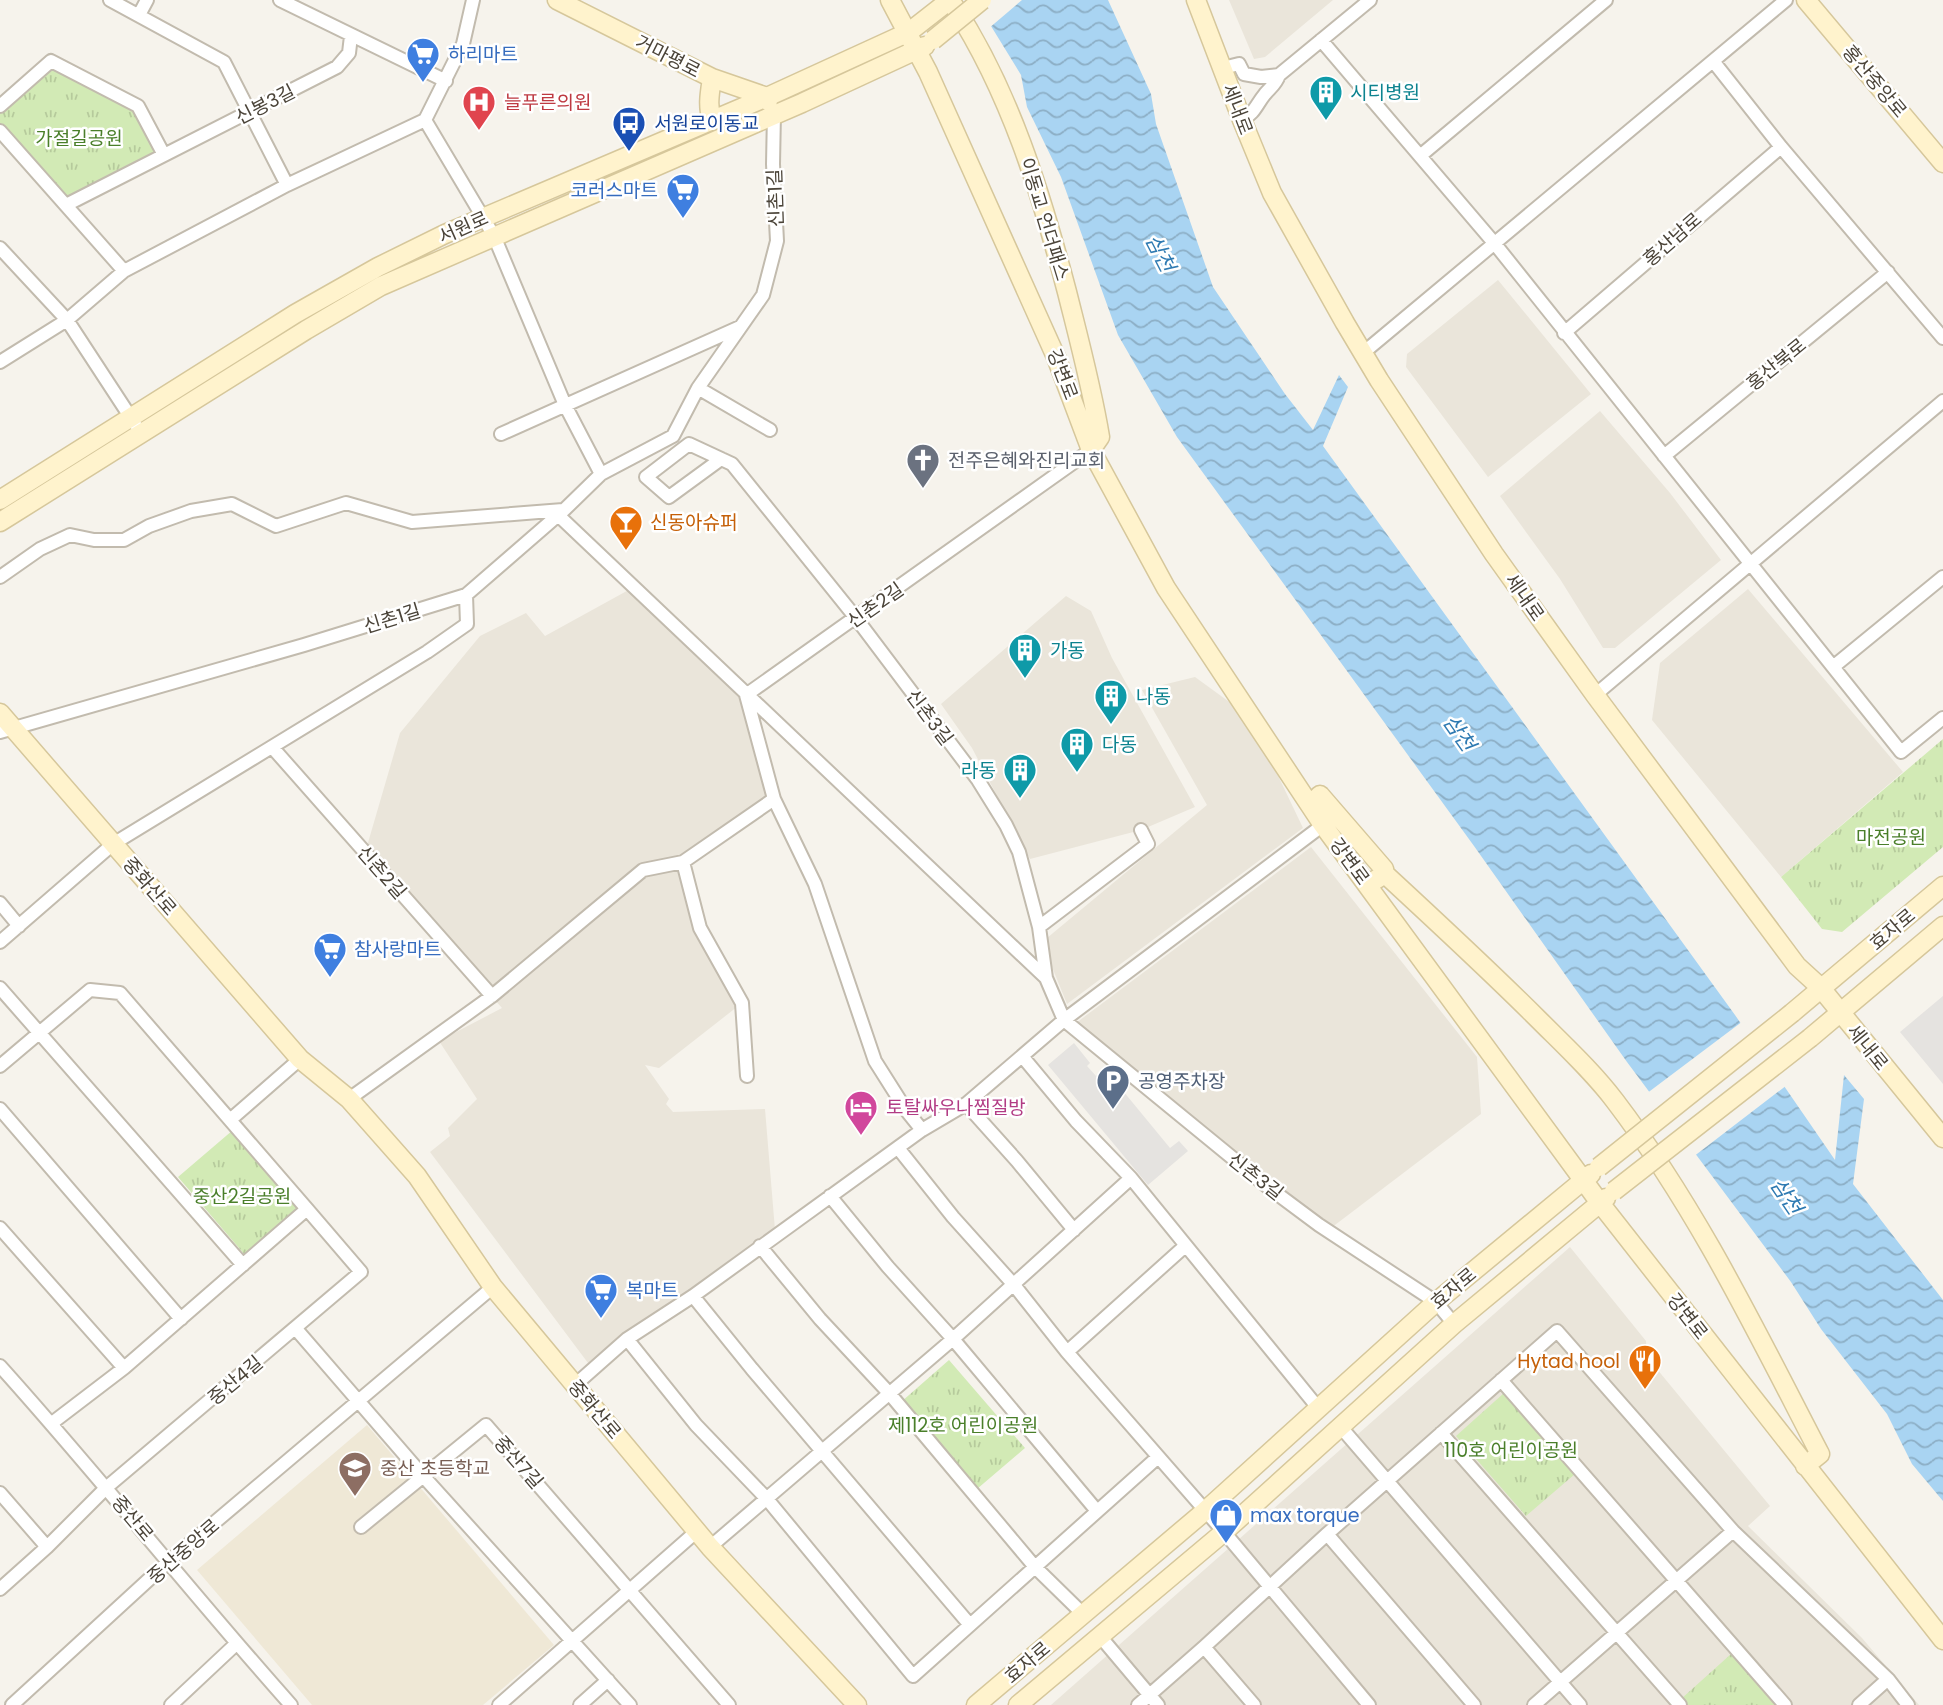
<svg xmlns="http://www.w3.org/2000/svg" width="1943" height="1705" font-family="Poppins,'Noto Sans KR',sans-serif">
<style>
.residential{fill:#eae5da}
.education{fill:#efe8d6}
.grass{fill:url(#grass-tufts)}
.parking{fill:#e5e3e0}
.water{fill:url(#water-waves)}
.pier{fill:#f6f3ec}
.lines{fill:none;stroke-linecap:round;stroke-linejoin:round}
.street-casing{stroke:#c2bbae;stroke-width:16}
.secondary-casing{stroke:#d6c79b;stroke-width:21}
.street{stroke:#fff;stroke-width:12}
.secondary{stroke:#fff3cd;stroke-width:18}
.secondary-bridge-casing{stroke:#d6c79b;stroke-width:21;stroke-linecap:butt}
.secondary-bridge{stroke:#fff3cd;stroke-width:18}
.labels{text-anchor:middle;stroke-width:5;stroke-linejoin:round;paint-order:stroke}
.shop-label{font-size:19px;fill:#366cbe;stroke:#fff;text-anchor:start}
.street-label{font-size:19px;fill:#4b4439;stroke:#fff}
.culture-label{font-size:19px;fill:#0d838f;stroke:#fff;text-anchor:start}
.health-label{font-size:19px;fill:#be3a42;stroke:#fff;text-anchor:start}
.transit-label{font-size:19px;fill:#164399;stroke:#fff;text-anchor:start}
.park-label{font-size:19px;fill:#4a7f2a;stroke:#fff}
.worship-label{font-size:19px;fill:#5b616d;stroke:#fff;text-anchor:start}
.food-label{font-size:19px;fill:#c56008;stroke:#fff;text-anchor:start}
.service-label{font-size:19px;fill:#4e5e75;stroke:#fff;text-anchor:start}
.hotel-label{font-size:19px;fill:#b23c85;stroke:#fff;text-anchor:start}
.education-label{font-size:19px;fill:#785e54;stroke:#fff;text-anchor:start}
.water-label{font-size:21px;font-style:italic;fill:#2e7ab2;stroke:#fff}
</style>
<defs>
<pattern id="grass-tufts" width="24" height="20" patternUnits="userSpaceOnUse" patternTransform="scale(1.75)"><rect width="24" height="20" fill="#d2eab5"/><path d="M3 7l-1-3M5 7V3M7 7l1-3M15 17l-1-3M17 17v-4M19 17l1-3" fill="none" stroke="#b6ca9c"/></pattern>
<pattern id="water-waves" width="16" height="10" patternUnits="userSpaceOnUse" patternTransform="scale(1.75)"><rect width="16" height="10" fill="#a9d4f2"/><path d="M0 5q4-4 8 0t8 0" fill="none" stroke="#8caec5"/></pattern>
</defs>
<rect width="100%" height="100%" fill="#f6f3ec"/>
<path class="residential" d="M1229 0H1333L1265 57 1254 59Z
M1498 280 1591 394 1488 477 1406 367 1407 354Z
M1600 411 1670 493 1721 560 1615 648H1603L1560 579 1500 496Z
M634 587 746 695 774 799 683 862 700 928 742 1003 659 1068 645 1065 669 1099 666 1104 673 1112 765 1109 775 1230 591 1367 430 1152 450 1136 448 1128 477 1099 439 1041 502 1008 365 853 400 733 480 636 526 613 545 636Z
M1748 589 1903 772 1781 877 1652 720 1660 663Z
M1066 596 1091 611 1112 658 1195 807 1141 830 1030 859 972 748 941 704Z
M1195 677 1250 717 1303 828 1067 1004 1050 962 1047 938 1207 805 1142 690Z
M1311 847 1477 1057 1481 1114 1331 1228 1280 1190 1076 1023Z
M1570 1247 1646 1341 1647 1357 1770 1506 1748 1526 1862 1638 1919 1705H1051Z"/>
<path class="education" d="M367 1425 554 1645 483 1705H312L197 1570Z"/>
<path class="grass" d="M51 61 138 106 164 155 66 205 0 131V106Z
M1943 739V847L1842 932 1822 929 1781 877Z
M233 1130 299 1207 245 1255 178 1177Z
M949 1360 1025 1448 977 1489 901 1402Z
M1504 1393 1575 1474 1526 1516 1456 1436Z
M1731 1654 1776 1705H1686L1681 1699Z"/>
<path class="parking" d="M1943 996V1084L1900 1032Z
M1074 1043 1090 1063 1087 1066 1096 1076 1102 1072 1114 1080 1170 1148 1179 1141 1188 1151 1148 1185 1048 1065Z"/>
<path class="water" d="M975 0H1108L1151 94 1156 124 1213 287 1285 394 1313 430 1339 375 1348 387 1323 446 1735 1015 1835 1160 1844 1075 1864 1099 1853 1184 1943 1300V1501L1912 1464 1887 1414 1821 1329 1791 1282 1627 1062 1474 846 1177 437 1118 335 1061 177 1027 107 1021 75Z"/>
<path class="pier" d="M971 0H1022L988 29Z
M1743 1021 1787 1085 1693 1157 1646 1094Z"/>
<g class="lines">
<defs>
<path id="street" d="M110 0 224 62 287 185
M280 0 446 81
M139 15 147 0
M1321 40 1495 244 1901 752 1943 718
M1713 61 1781 147 1943 338
M1223 68 1239 64 1244 74 1261 77 1279 75
M0 106 51 61 138 106 164 155
M425 120 494 236 565 405 601 474
M1242 120C1255 113 1256 105 1265 94 1271 87 1276 84 1279 75L1370 0
M0 131 124 271
M1420 156 1606 0
M66 205 337 67 349 53 351 36
M0 248 67 320 135 424
M1564 333 1781 147
M1363 353 1786 0
M0 362 67 320 124 271 287 185 425 120 463 44 473 0
M698 388 770 430
M501 434 740 327
M1664 456 1888 272
M721 459 669 497 646 477 689 444 732 464 856 618 978 780 1006 825 1019 852 1039 927 1046 978
M558 515 1046 978 1064 1020 1268 1187 1319 1225 1436 1302 1454 1324
M0 577 40 549 70 535 94 540H124L149 526 191 511 232 504 276 526 346 503 412 522 563 510
M1833 667 1943 577
M746 695 774 799 815 884 875 1061 906 1110 922 1130
M746 695 1091 450
M1595 695 1943 401
M0 732 304 645 466 595 564 510 601 474 673 436 698 388 763 295 777 241 773 164 774 113
M272 747 492 996
M683 862 774 799
M0 903 19 926
M1039 927 1148 844 1141 830
M0 942 113 844 427 652 467 624 466 595
M0 988 243 1265
M1022 1056 1076 1121 1131 1178 1319 1409
M0 1066 90 990 120 993 307 1209 124 1368 52 1423
M349 1099 492 996 643 870 683 862 700 928 742 1003 747 1076
M966 1104 1017 1161 1074 1230
M0 1109 181 1319
M230 1120 300 1059
M898 1148 953 1217 1014 1285 1067 1352 1224 1532 1369 1705
M830 1196 888 1267 953 1339 1097 1511
M0 1228 124 1368
M760 1246 820 1319 889 1393 1035 1567 1083 1614
M693 1296 752 1369 970 1625
M296 1329 424 1477 630 1705
M627 1339 696 1425 767 1499 913 1676 1158 1457
M1067 1352 1184 1247
M0 1366C100 1477 192 1594 291 1705
M1501 1380 1785 1705
M575 1385 627 1339 693 1296 922 1130 966 1104 1064 1020 1323 825
M1339 1425 1580 1705
M1441 1433 1680 1705
M0 1493 47 1547
M361 1527 486 1425 729 1705
M1327 1534 1474 1705
M710 1547 953 1339 1131 1178
M0 1589 47 1547 107 1487 361 1272 307 1209
M1099 1635 1158 1705
M1204 1647 1254 1705
M12 1705 169 1561 493 1287
M171 1705 236 1644
M499 1705 697 1531
M580 1705 608 1680
M1138 1705 1204 1647 1327 1534 1557 1331 1733 1531 1888 1679 1908 1705
M1534 1705 1733 1531
M1859 1705 1888 1679"/>
<path id="secondary" d="M557 0 712 78 767 97 768 101
M890 0 928 72 1056 357 1091 450 1166 588 1323 825 1600 1203 1943 1640
M1196 0 1242 120 1272 193 1345 323 1379 380 1494 554 1595 695 1797 966 1820 987 1943 1138
M1806 0 1943 163
M954 6C1010 92 1041 193 1067 292 1079 340 1092 388 1100 437L1091 450
M712 120C707 106 710 92 712 78
M0 500 295 314 378 267 445 234 767 97 909 32 950 0
M0 522 306 330 381 286 802 103 925 46
M0 713 300 1059 349 1099 417 1176 493 1287 710 1547 857 1705
M1310 805 1320 795 1384 869 1385 874
M1367 885 1385 874C1437 922 1489 970 1539 1020 1565 1046 1593 1072 1615 1101 1698 1210 1757 1333 1820 1454L1805 1466
M1792 1013 1943 886
M1810 1038 1943 926
M976 1705 1205 1511 1436 1302 1591 1174
M1018 1705 1224 1532 1454 1324 1606 1198"/>
</defs>
<use href="#street" class="street-casing"/>
<use href="#secondary" class="secondary-casing"/>
<use href="#street" class="street"/>
<use href="#secondary" class="secondary"/>
<defs>
<path id="secondary-bridge" d="M933 40 982 0
M1599 1167 1792 1013
M1614 1191 1810 1038"/>
</defs>
<use href="#secondary-bridge" class="secondary-bridge-casing"/>
<use href="#secondary-bridge" class="secondary-bridge"/>
</g>
<defs>
<symbol id="supermarket-pin" viewBox="-11 -11 22 30"><path d="M0 17L-7.5 6A9.5 9.5 0 1 1 7.5 6Z" fill="#3f7fe0" stroke="#fff"/><path d="M-6-5.5h2.5l.6 2H6L4.5 2H-2.5L-4.4-4H-6ZM-1.5 3.2a1.3 1.3 0 1 0 .1 0ZM3 3.2a1.3 1.3 0 1 0 .1 0Z" fill="#fff"/></symbol>
<symbol id="building-pin" viewBox="-11 -11 22 30"><path d="M0 17L-7.5 6A9.5 9.5 0 1 1 7.5 6Z" fill="#0f9aa8" stroke="#fff"/><path d="M-4-6H4V6H1V3H-1V6H-4ZM-2.5-4.3h1.7v1.8h-1.7ZM.8-4.3h1.7v1.8H.8ZM-2.5-1h1.7V.8h-1.7ZM.8-1h1.7V.8H.8Z" fill="#fff"/></symbol>
<symbol id="hospital-pin" viewBox="-11 -11 22 30"><path d="M0 17L-7.5 6A9.5 9.5 0 1 1 7.5 6Z" fill="#e0444e" stroke="#fff"/><path d="M-5-5h3v3.5h4V-5h3V5h-3V1.5h-4V5h-3Z" fill="#fff"/></symbol>
<symbol id="bus-pin" viewBox="-11 -11 22 30"><path d="M0 17L-7.5 6A9.5 9.5 0 1 1 7.5 6Z" fill="#1a4fb4" stroke="#fff"/><path d="M-5-6H5V4H4V6H2V4H-2V6H-4V4H-5ZM-3.5-4V0h7V-4ZM-3.5 1.2v1.5H-2V1.2ZM2 1.2v1.5H3.5V1.2Z" fill="#fff"/></symbol>
<symbol id="church-pin" viewBox="-11 -11 22 30"><path d="M0 17L-7.5 6A9.5 9.5 0 1 1 7.5 6Z" fill="#6b7280" stroke="#fff"/><path d="M-1.2-6h2.4v3.5h3.3v2.4h-3.3V6h-2.4V-.1h-3.3v-2.4h3.3Z" fill="#fff"/></symbol>
<symbol id="bar-pin" viewBox="-11 -11 22 30"><path d="M0 17L-7.5 6A9.5 9.5 0 1 1 7.5 6Z" fill="#e8710a" stroke="#fff"/><path d="M-6-5H6L.8 .8V4.5H3.5V6h-7V4.5H-.8V.8Z" fill="#fff"/></symbol>
<symbol id="parking-pin" viewBox="-11 -11 22 30"><path d="M0 17L-7.5 6A9.5 9.5 0 1 1 7.5 6Z" fill="#5c6f8a" stroke="#fff"/><path d="M-3.5-5.5H1a3.5 3.5 0 0 1 0 7H-1V5.5H-3.5ZM-1-3.4V-.6H.8a1.4 1.4 0 0 0 0-2.8Z" fill="#fff"/></symbol>
<symbol id="hotel-pin" viewBox="-11 -11 22 30"><path d="M0 17L-7.5 6A9.5 9.5 0 1 1 7.5 6Z" fill="#d1479c" stroke="#fff"/><path d="M-6-4.5h1.5V1H6V5H4.5V3h-9V5H-6ZM-4 0a1.8 1.8 0 1 1 3.6 0ZM.5 0V-2.5h3Q6-2.5 6 0Z" fill="#fff"/></symbol>
<symbol id="restaurant-pin" viewBox="-11 -11 22 30"><path d="M0 17L-7.5 6A9.5 9.5 0 1 1 7.5 6Z" fill="#e8710a" stroke="#fff"/><path d="M-5-6h1v4h1v-4h1v4h1v-4h1v5L-1.5 .5V6h-2V.5L-5-1ZM5-6V6H3V1.5H1.5Q1.5-4 5-6Z" fill="#fff"/></symbol>
<symbol id="school-pin" viewBox="-11 -11 22 30"><path d="M0 17L-7.5 6A9.5 9.5 0 1 1 7.5 6Z" fill="#8d6e63" stroke="#fff"/><path d="M0-5L7-2L0 1L-7-2ZM-4 1L0 2.5L4 1V4Q0 6-4 4Z" fill="#fff"/></symbol>
<symbol id="shop-pin" viewBox="-11 -11 22 30"><path d="M0 17L-7.5 6A9.5 9.5 0 1 1 7.5 6Z" fill="#3f7fe0" stroke="#fff"/><path d="M-5-2.5h2.3a2.7 3.5 0 0 1 5.4 0H5L5.5 6h-11ZM-1.5-2.5h3a1.5 2.3 0 0 0-3 0Z" fill="#fff"/></symbol>
</defs>
<g fill-rule="evenodd">
<use href="#supermarket-pin" x="404" y="35" width="38" height="52"/>
<use href="#building-pin" x="1307" y="73" width="38" height="52"/>
<use href="#hospital-pin" x="460" y="83" width="38" height="52"/>
<use href="#bus-pin" x="610" y="104" width="38" height="52"/>
<use href="#supermarket-pin" x="664" y="171" width="38" height="52"/>
<use href="#church-pin" x="904" y="441" width="38" height="52"/>
<use href="#bar-pin" x="607" y="503" width="38" height="52"/>
<use href="#building-pin" x="1006" y="631" width="38" height="52"/>
<use href="#building-pin" x="1092" y="677" width="38" height="52"/>
<use href="#building-pin" x="1058" y="725" width="38" height="52"/>
<use href="#building-pin" x="1001" y="751" width="38" height="52"/>
<use href="#supermarket-pin" x="311" y="930" width="38" height="52"/>
<use href="#parking-pin" x="1094" y="1062" width="38" height="52"/>
<use href="#hotel-pin" x="842" y="1088" width="38" height="52"/>
<use href="#supermarket-pin" x="582" y="1271" width="38" height="52"/>
<use href="#restaurant-pin" x="1626" y="1342" width="38" height="52"/>
<use href="#school-pin" x="336" y="1449" width="38" height="52"/>
<use href="#shop-pin" x="1207" y="1496" width="38" height="52"/>
</g>
<g class="labels">
<g class="shop-label">
<text x="448" y="61">하리마트</text>
<text x="658" y="197" text-anchor="end">코러스마트</text>
<text x="354" y="956">참사랑마트</text>
<text x="626" y="1297">복마트</text>
<text x="1250" y="1522">max torque</text>
</g>
<g class="street-label">
<text transform="translate(668 56) rotate(27)" y="7">거마평로</text>
<text transform="translate(1875 81) rotate(50)" y="7">홍산중앙로</text>
<text transform="translate(265 104) rotate(-27)" y="7">신봉3길</text>
<text transform="translate(1238 109) rotate(69)" y="7">세내로</text>
<text transform="translate(775 198) rotate(-92)" y="7">신촌1길</text>
<text transform="translate(1045 219) rotate(73)" y="7">이동교 언더패스</text>
<text transform="translate(463 227) rotate(-24)" y="7">서원로</text>
<text transform="translate(1672 239) rotate(-41)" y="7">홍산남로</text>
<text transform="translate(1776 364) rotate(-39)" y="7">홍산북로</text>
<text transform="translate(1063 374) rotate(69)" y="7">강변로</text>
<text transform="translate(1525 597) rotate(55)" y="7">세내로</text>
<text transform="translate(875 605) rotate(-35)" y="7">신촌2길</text>
<text transform="translate(392 618) rotate(-17)" y="7">신촌1길</text>
<text transform="translate(930 717) rotate(53)" y="7">신촌3길</text>
<text transform="translate(1350 861) rotate(54)" y="7">강변로</text>
<text transform="translate(382 872) rotate(49)" y="7">신촌2길</text>
<text transform="translate(150 886) rotate(49)" y="7">중화산로</text>
<text transform="translate(1892 929) rotate(-40)" y="7">효자로</text>
<text transform="translate(1868 1047) rotate(51)" y="7">세내로</text>
<text transform="translate(1256 1176) rotate(38)" y="7">신촌3길</text>
<text transform="translate(1453 1288) rotate(-40)" y="7">효자로</text>
<text transform="translate(1688 1316) rotate(52)" y="7">강변로</text>
<text transform="translate(235 1380) rotate(-40)" y="7">중산4길</text>
<text transform="translate(595 1409) rotate(50)" y="7">중화산로</text>
<text transform="translate(519 1462) rotate(49)" y="7">중산7길</text>
<text transform="translate(133 1518) rotate(50)" y="7">중산로</text>
<text transform="translate(183 1551) rotate(-41)" y="7">중산중앙로</text>
<text transform="translate(1027 1662) rotate(-40)" y="7">효자로</text>
</g>
<g class="culture-label">
<text x="1350" y="99">시티병원</text>
<text x="1050" y="657">가동</text>
<text x="1136" y="703">나동</text>
<text x="1102" y="751">다동</text>
<text x="996" y="777" text-anchor="end">라동</text>
</g>
<g class="health-label">
<text x="504" y="109">늘푸른의원</text>
</g>
<g class="transit-label">
<text x="654" y="130">서원로이동교</text>
</g>
<g class="park-label">
<text x="79" y="145">가절길공원</text>
<text x="1891" y="844">마전공원</text>
<text x="242" y="1203">중산2길공원</text>
<text x="963" y="1432">제112호 어린이공원</text>
<text x="1511" y="1457">110호 어린이공원</text>
</g>
<g class="worship-label">
<text x="948" y="467">전주은혜와진리교회</text>
</g>
<g class="food-label">
<text x="650" y="529">신동아슈퍼</text>
<text x="1620" y="1368" text-anchor="end">Hytad hool</text>
</g>
<g class="service-label">
<text x="1138" y="1088">공영주차장</text>
</g>
<g class="hotel-label">
<text x="886" y="1114">토탈싸우나찜질방</text>
</g>
<g class="education-label">
<text x="380" y="1475">중산 초등학교</text>
</g>
<g class="water-label">
<text transform="translate(1160 253) rotate(63)" y="7">삼천</text>
<text transform="translate(1459 733) rotate(55)" y="7">삼천</text>
<text transform="translate(1786 1196) rotate(56)" y="7">삼천</text>
</g>
</g>
</svg>
